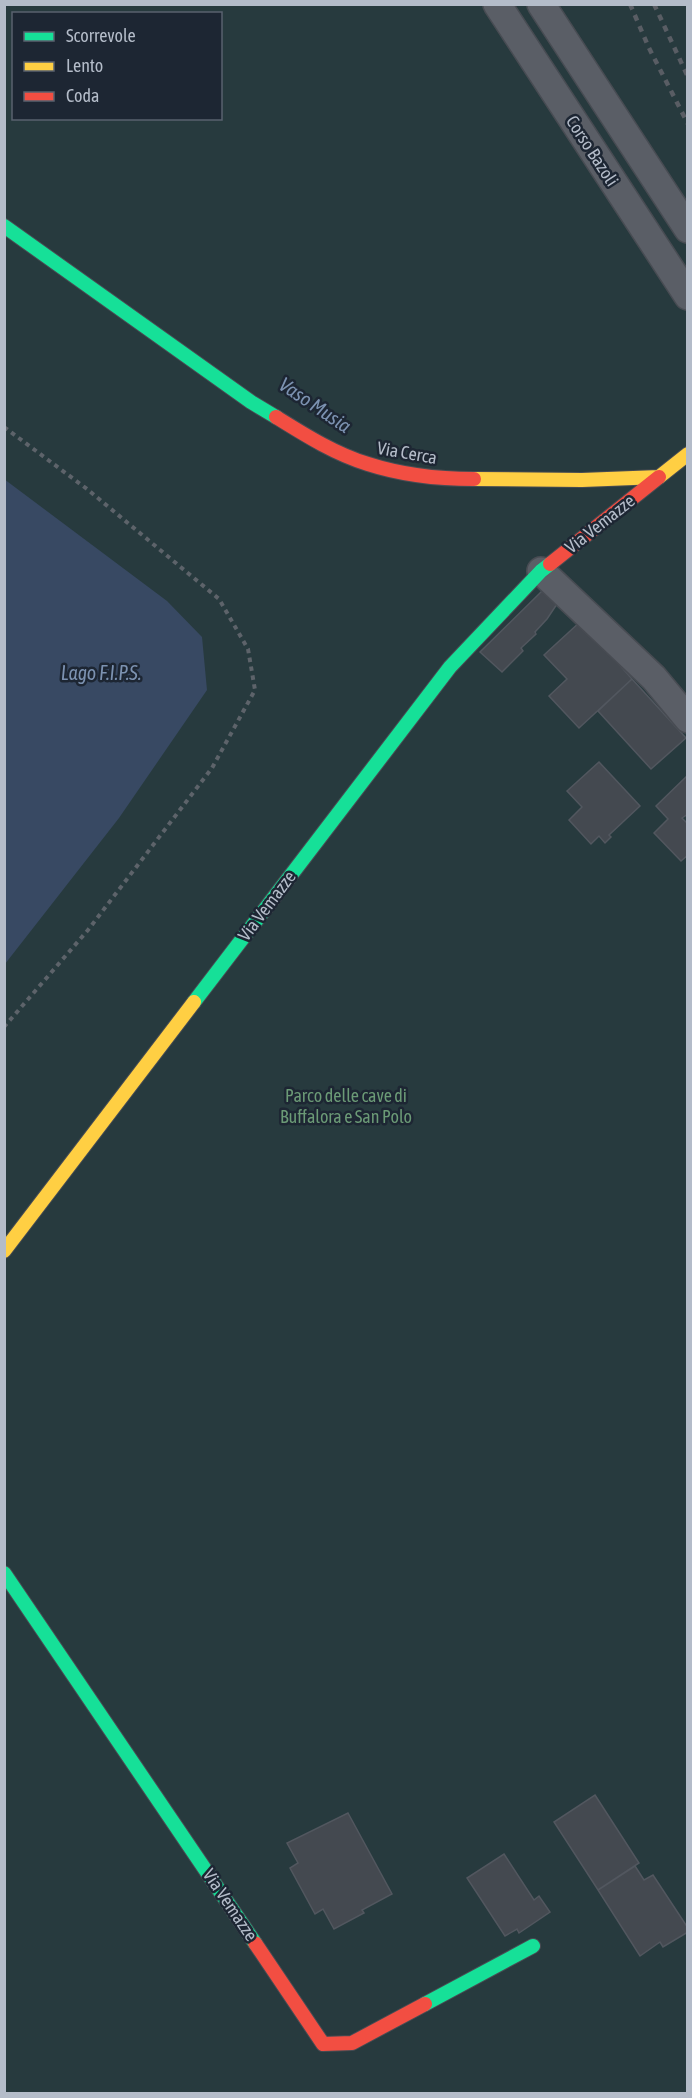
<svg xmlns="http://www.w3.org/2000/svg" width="692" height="2098" font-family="'Asap Condensed',sans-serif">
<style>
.green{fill:#273a3e;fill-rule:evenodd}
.water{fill:#384963}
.building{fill:#444950;stroke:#52575f;stroke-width:1.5}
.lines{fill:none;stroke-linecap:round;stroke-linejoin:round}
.street-casing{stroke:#484c53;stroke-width:30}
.fast-casing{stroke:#484c53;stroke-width:16}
.slow-casing{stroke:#484c53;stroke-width:16}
.jam-casing{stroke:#484c53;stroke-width:16}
.path{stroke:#5d636a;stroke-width:4;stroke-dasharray:4.5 4.5;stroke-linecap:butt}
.street{stroke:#5a5e66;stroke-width:27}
.fast{stroke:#16e098;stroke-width:14}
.slow{stroke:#ffcf43;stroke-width:14}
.jam{stroke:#f24e42;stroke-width:14}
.rail{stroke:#595d64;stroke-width:4.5;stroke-dasharray:6 6;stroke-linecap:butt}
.labels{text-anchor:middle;stroke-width:5;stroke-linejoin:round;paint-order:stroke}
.street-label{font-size:18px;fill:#b4bcc9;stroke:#1d2633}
.park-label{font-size:18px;fill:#6b9a76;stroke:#1d2633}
.water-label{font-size:20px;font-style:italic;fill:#7c92b1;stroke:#1d2633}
</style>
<rect width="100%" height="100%" fill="#2a3038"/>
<path class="green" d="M5 5H687V2093L5 2094ZM14 14H220V118H14Z"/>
<path class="water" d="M4 479 167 601 202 637 207 690 119 818 5 964Z"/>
<path class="building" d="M543 590 557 604 547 619 535 632 536 634 521 648 523 651 502 672 480 652Z
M581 621 632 679 579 728 549 696 567 679 544 655Z
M632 679 686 738 651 769 598 711Z
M599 762 640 806 609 835 611 837 605 843 599 836 591 844 569 820 582 807 567 791Z
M688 775V814L682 818 688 824V855L681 861 654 833 668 819 656 806Z
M595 1795 639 1863 598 1890 554 1822Z
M348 1813 392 1894 362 1910 364 1913 334 1929 323 1909 315 1914 290 1868 298 1863 287 1843Z
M504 1854 534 1900 539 1896 550 1912 519 1933 517 1929 505 1936 467 1878Z
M635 1866 644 1880 653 1875 688 1928V1932L663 1947 660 1942 640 1956 598 1890Z"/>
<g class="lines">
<defs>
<path id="street" d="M497 4 688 296
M541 4 688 229
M541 571 654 678 688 719"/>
<path id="fast" d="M4 226 251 402 276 417
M194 1002 450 667 541 571 550 564
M4 1573 255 1943
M425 2004 533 1946"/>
<path id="slow" d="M474 479 582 480 659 477 688 454
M4 1251 194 1002"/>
<path id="jam" d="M276 417C305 435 335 454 368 464 402 475 439 479 474 479
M550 564 659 477
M255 1943 323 2044 352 2043 425 2004"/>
</defs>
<use href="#street" class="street-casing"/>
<use href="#fast" class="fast-casing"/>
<use href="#slow" class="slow-casing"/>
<use href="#jam" class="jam-casing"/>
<path class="path" d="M4 427 87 489 219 599 248 649 255 690 212 768 88 930 4 1027"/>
<use href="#street" class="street"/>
<use href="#fast" class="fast"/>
<use href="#slow" class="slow"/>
<use href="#jam" class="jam"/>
<path class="rail" d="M630 4 649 48 688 124
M654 4 688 77"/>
</g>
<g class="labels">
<g class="street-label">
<text transform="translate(592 151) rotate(57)" y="6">Corso Bazoli</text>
<text transform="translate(407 453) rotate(10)" y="6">Via Cerca</text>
<text transform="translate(600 524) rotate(-38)" y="6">Via Vemazze</text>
<text transform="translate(267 906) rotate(-53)" y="6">Via Vemazze</text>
<text transform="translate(230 1905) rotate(56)" y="6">Via Vemazze</text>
</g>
<g class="park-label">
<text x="346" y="1102">Parco delle cave di<tspan x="346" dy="21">Buffalora e San Polo</tspan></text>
</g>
<g class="water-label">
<text transform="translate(315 405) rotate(34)" y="7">Vaso Musia</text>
<text x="101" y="680">Lago F.I.P.S.</text>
</g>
</g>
<rect width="692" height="2098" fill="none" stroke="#b4bcc9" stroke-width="12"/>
<rect x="12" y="12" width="210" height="108" fill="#1d2633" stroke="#59626f" stroke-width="1.5"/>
<rect x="24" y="32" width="30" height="9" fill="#16e098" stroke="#59626f" stroke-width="1.5"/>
<text x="66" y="42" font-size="18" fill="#b4bcc9">Scorrevole</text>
<rect x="24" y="62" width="30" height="9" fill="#ffcf43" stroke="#59626f" stroke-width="1.5"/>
<text x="66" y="72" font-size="18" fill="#b4bcc9">Lento</text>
<rect x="24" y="92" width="30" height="9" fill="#f24e42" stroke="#59626f" stroke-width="1.5"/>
<text x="66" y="102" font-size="18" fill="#b4bcc9">Coda</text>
</svg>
